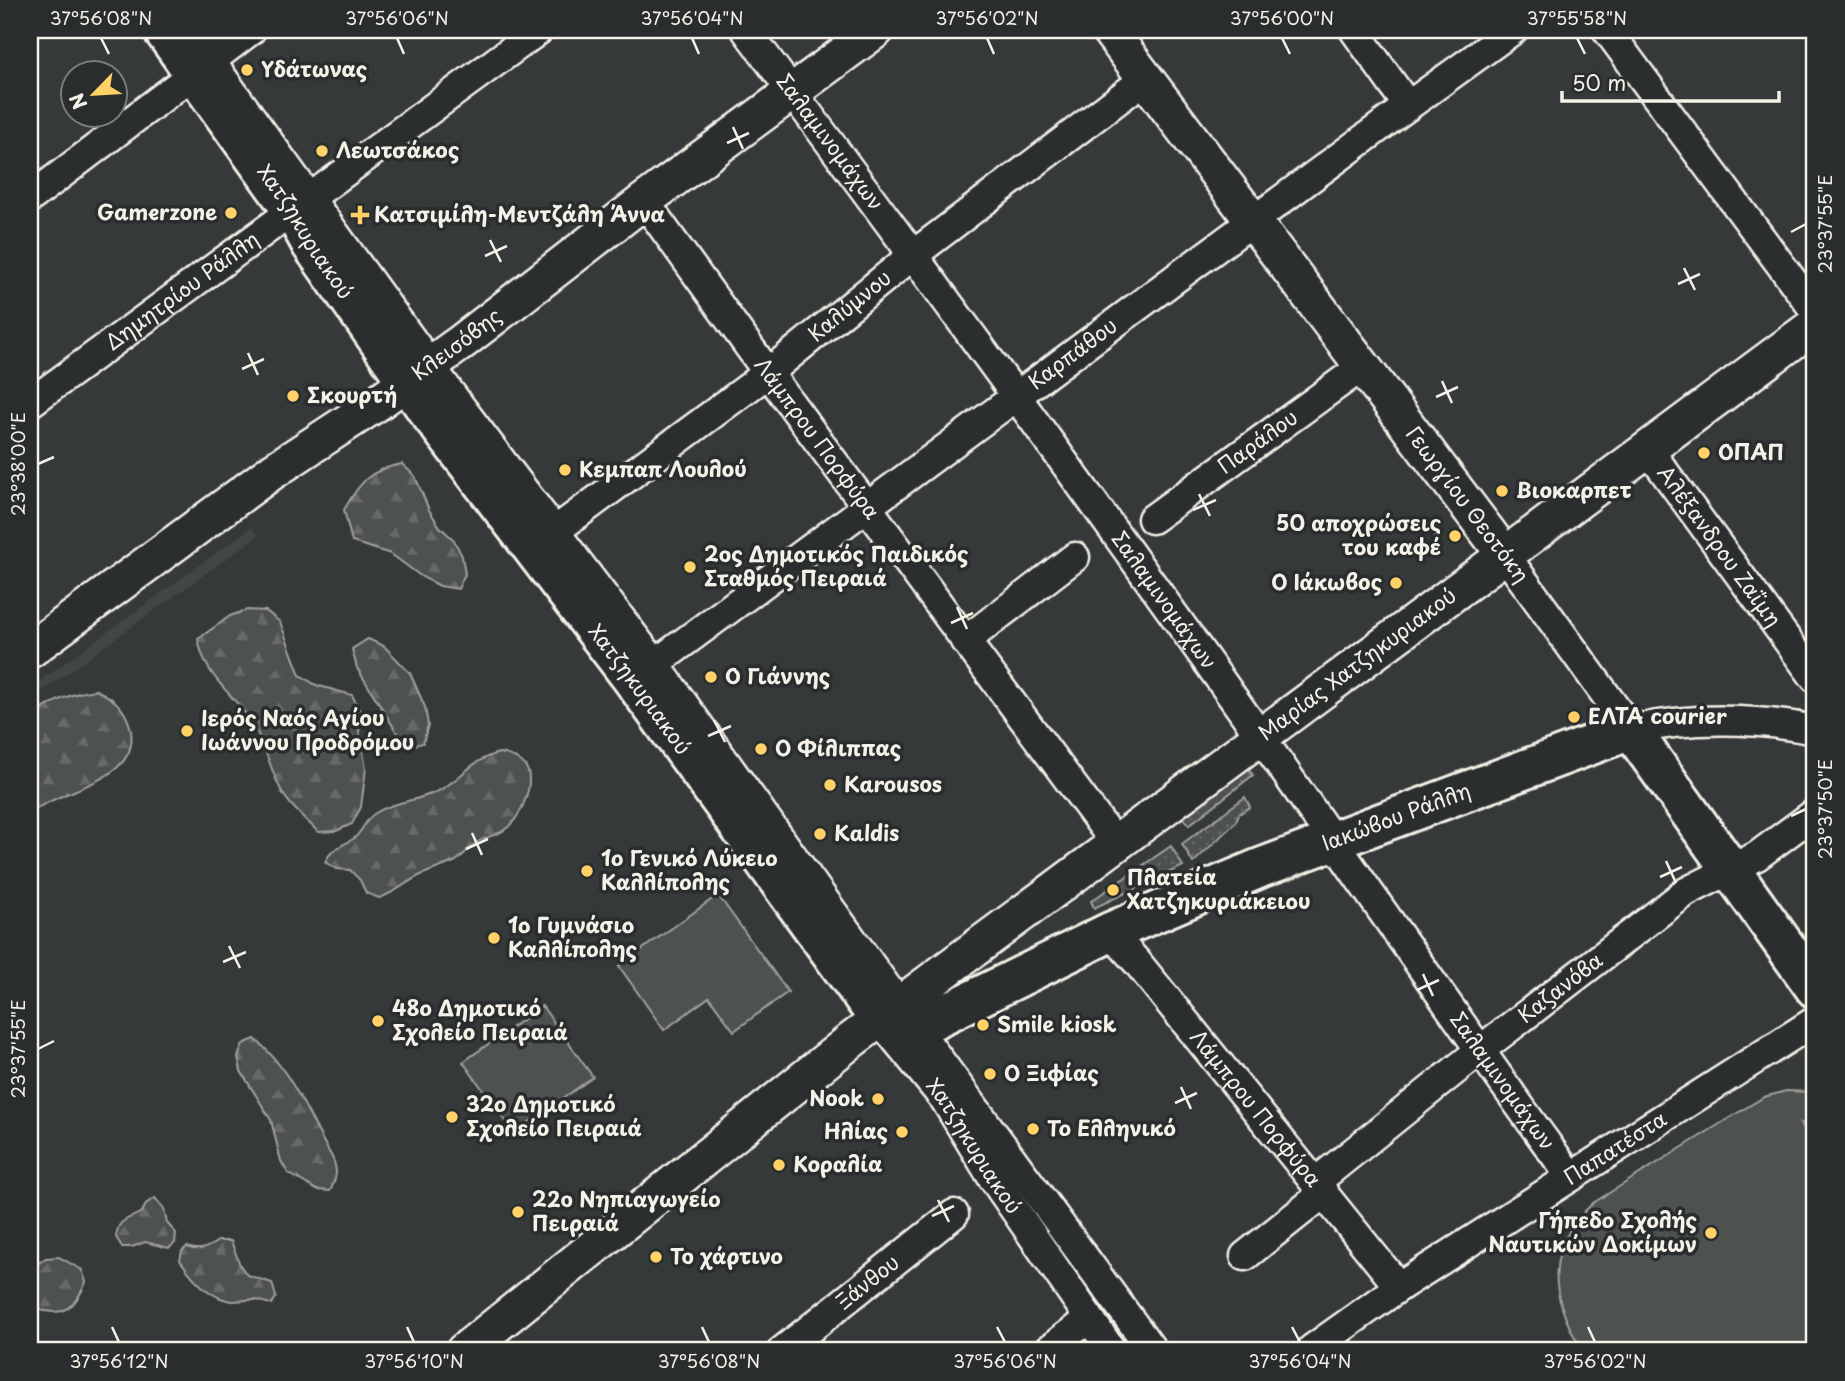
<svg xmlns="http://www.w3.org/2000/svg" width="1845" height="1381" font-family="'Playpen Sans',sans-serif">
<style>
.built{fill:#434645}
.green{fill:url(#green-dots);stroke:#a1a19c;stroke-width:2}
.forest{fill:url(#forest-firs);stroke:#a1a19c;stroke-width:2}
.pitch{fill:#4e514f;stroke:#a1a19c;stroke-width:2}
.lines{fill:none;stroke-linecap:round;stroke-linejoin:round}
.minor-casing{stroke:#f4f1e8;stroke-width:33}
.tertiary-casing{stroke:#f4f1e8;stroke-width:40}
.secondary-casing{stroke:#f4f1e8;stroke-width:44}
.minor{stroke:#2a2d2e;stroke-width:28}
.tertiary{stroke:#2a2d2e;stroke-width:35}
.secondary{stroke:#2a2d2e;stroke-width:38}
.ticks{fill:none;stroke:#f4f1e8;stroke-width:2.5}
.poi-dot{fill:#ffd166;stroke:#2a2d2e;stroke-width:2.5}
.labels{text-anchor:middle;stroke-width:7;stroke-linejoin:round;paint-order:stroke}
.poi-label{font-size:21px;font-weight:bold;fill:#f4f1e8;stroke:#2a2d2e;text-anchor:start}
.street-label{font-size:21px;fill:#f4f1e8;stroke:#2a2d2e}
.neatline{fill:none;stroke:#f4f1e8;stroke-width:2.5}
.ticks-label{font-size:18px;text-anchor:middle;fill:#f4f1e8}
</style>
<defs>
<pattern id="green-dots" width="8" height="8" patternUnits="userSpaceOnUse" patternTransform="scale(1.75)"><rect width="8" height="8" fill="#4e514f"/><path d="M2 2h.1M6 6h.1" fill="none" stroke="#686a68" stroke-width="1.8" stroke-linecap="round"/></pattern>
<pattern id="forest-firs" width="22" height="20" patternUnits="userSpaceOnUse" patternTransform="scale(1.75)"><rect width="22" height="20" fill="#4e514f"/><path d="M5 1l3.5 6h-7zM16 11l3.5 6h-7z" fill="#686a68"/></pattern>
</defs>
<rect width="100%" height="100%" fill="#363939"/>
<filter id="ink" filterUnits="userSpaceOnUse"><feTurbulence type="fractalNoise" baseFrequency=".0143" numOctaves="2"/><feDisplacementMap in="SourceGraphic" scale="14" xChannelSelector="R" yChannelSelector="G"/><feConvolveMatrix kernelMatrix="1 2 1 2 8 2 1 2 1" color-interpolation-filters="sRGB"/></filter>
<g filter="url(#ink)">
<path class="built" d="M252 527 258 536 30 700V688Z"/>
<path class="green" d="M1248 768 1253 775 1189 825 1183 818Z
M1245 797 1250 807 1239 814 1235 823 1193 863 1182 844Z
M1171 846 1183 866 1094 908 1091 901Z"/>
<path class="forest" d="M402 464 415 476 429 510 440 527 454 540 462 556 465 574 458 589 440 586 422 577 391 554 352 542 344 510C359 483 370 469 402 464Z
M247 610 266 611 280 622 300 675 316 685 352 695 361 712 359 730 366 768 361 807 352 824 336 831 318 832C307 820 290 807 282 792 270 770 266 745 252 723 231 690 206 680 198 639L230 616Z
M368 639 384 646 410 673 425 707 428 725 423 743 406 747 357 668 352 649Z
M96 690C113 698 123 706 129 723 143 765 98 781 69 793 56 798 43 805 30 811V719C49 702 70 693 96 690Z
M499 753C512 755 528 761 529 777 530 792 522 811 513 822 503 835 489 835 476 843 469 848 463 856 456 861 445 866 432 870 421 875 406 882 395 893 379 898L366 893 360 880 350 870 337 869 325 862C332 848 340 847 353 839 362 833 365 820 374 814 393 801 420 801 440 790 464 777 469 761 499 753Z
M255 1039C292 1070 308 1116 332 1157 338 1170 337 1178 330 1191L317 1190 288 1173 281 1161 271 1120 241 1071 238 1057 243 1044Z
M155 1198 164 1209 167 1223 176 1233 175 1243 169 1248 145 1242 132 1247H122L116 1237C118 1218 128 1220 142 1212L147 1203Z
M218 1241H231L240 1265 247 1275 272 1283 276 1297 272 1304C266 1304 263 1301 256 1300 249 1299 241 1301 233 1301 211 1299 192 1278 180 1260L182 1251 187 1247C199 1252 207 1248 218 1241Z
M59 1257 82 1270 86 1282C76 1306 64 1318 38 1309L30 1314V1269L46 1258Z"/>
<path class="pitch" d="M718 895 788 992 734 1031 709 997 664 1030 619 966Z
M542 1006 593 1077 514 1133 463 1062Z
M1786 1091 1815 1092V1125L1800 1123 1815 1147V1351H1583C1549 1297 1543 1249 1593 1203L1739 1112 1764 1097Z"/>
<g class="lines">
<defs>
<g id="minor">
<path d="M188 30 451 394 655 664 916 1028 1153 1351"/>
<path id="s1" d="M746 30C920 263 1092 498 1260 736 1363 883 1465 1032 1571 1177"/>
<path d="M1354 30 1408 106"/>
<path d="M1607 30 1815 311"/>
<path d="M30 198 251 30"/>
<path id="s2" d="M644 201 768 373 1116 844"/>
<path id="s3" d="M30 403 539 30"/>
<path id="s4" d="M1647 448 1815 678"/>
<path id="s5" d="M1152 519 1363 366"/>
<path id="s6" d="M555 531 768 373 913 255 1145 79"/>
<path d="M1505 555 1631 730C1690 717 1757 718 1815 730"/>
<path d="M965 641 1075 557"/>
<path id="s7" d="M640 675 1408 106 1513 30"/>
<path id="s8" d="M1110 932 1137 962 1399 1287"/>
<path id="s9" d="M879 1019 945 1100 992 1177 1112 1351"/>
<path id="s10" d="M1316 1182 1479 1051 1686 892 1757 856 1815 813"/>
<path d="M1245 1256 1324 1193"/>
<path id="s11" d="M1312 1349 1399 1287 1815 1021"/>
<path id="s12" d="M782 1351 954 1214"/>
<path d="M1047 1351 1088 1319"/>
</g>
<g id="tertiary">
<path d="M1109 30 1505 555"/>
<path id="s13" d="M30 650 273 471 377 403 459 344 644 201 876 30"/>
<path id="s14" d="M464 1351 853 1039 1815 325"/>
</g>
<g id="secondary">
<path id="s15" d="M163 30 293 211 311 244 427 410 633 680 879 1019 899 1027 916 1028 1110 932 1260 868 1631 730 1815 988"/>
</g>
</defs>
<use href="#minor" class="minor-casing"/>
<use href="#tertiary" class="tertiary-casing"/>
<use href="#secondary" class="secondary-casing"/>
<use href="#minor" class="minor"/>
<use href="#tertiary" class="tertiary"/>
<use href="#secondary" class="secondary"/>
</g>
</g>
<path class="ticks" d="M101 38 109 54M397 38 404 54M692 38 699 54M987 38 994 54M1282 38 1290 54M1577 38 1585 54M733 127 743 149M727 143 749 133M1791 232 1806 224M490 240 501 262M485 256 507 246M1684 268 1695 290M1678 284 1700 274M248 353 258 375M242 369 264 359M1442 381 1452 403M1436 397 1458 387M38 464 54 457M1199 494 1210 516M1193 510 1216 500M957 607 967 629M951 623 973 613M714 720 725 742M708 736 731 726M1791 816 1806 809M472 833 482 855M466 849 488 839M1666 861 1676 883M1660 877 1682 867M229 946 240 968M223 962 246 952M1423 974 1433 996M1417 990 1439 980M38 1049 54 1041M1181 1087 1191 1109M1175 1103 1197 1093M938 1200 949 1222M932 1216 954 1206M112 1327 119 1342M407 1327 414 1342M702 1327 709 1342M997 1327 1005 1342M1292 1327 1300 1342M1588 1327 1595 1342"/>
<g class="poi-dot">
<circle cx="247" cy="70" r="7"/>
<circle cx="322" cy="151" r="7"/>
<circle cx="231" cy="213" r="7"/>
<path d="M356.5 204.5h7v7h7v7h-7v7h-7v-7h-7v-7h7z"/>
<circle cx="293" cy="396" r="7"/>
<circle cx="1704" cy="453" r="7"/>
<circle cx="565" cy="470" r="7"/>
<circle cx="1502" cy="491" r="7"/>
<circle cx="1455" cy="536" r="7"/>
<circle cx="690" cy="567" r="7"/>
<circle cx="1396" cy="583" r="7"/>
<circle cx="711" cy="677" r="7"/>
<circle cx="1574" cy="717" r="7"/>
<circle cx="187" cy="731" r="7"/>
<circle cx="761" cy="749" r="7"/>
<circle cx="830" cy="785" r="7"/>
<circle cx="820" cy="834" r="7"/>
<circle cx="587" cy="871" r="7"/>
<circle cx="1113" cy="890" r="7"/>
<circle cx="494" cy="938" r="7"/>
<circle cx="378" cy="1021" r="7"/>
<circle cx="983" cy="1025" r="7"/>
<circle cx="990" cy="1074" r="7"/>
<circle cx="878" cy="1099" r="7"/>
<circle cx="452" cy="1117" r="7"/>
<circle cx="1033" cy="1129" r="7"/>
<circle cx="902" cy="1132" r="7"/>
<circle cx="779" cy="1165" r="7"/>
<circle cx="518" cy="1212" r="7"/>
<circle cx="1711" cy="1233" r="7"/>
<circle cx="656" cy="1257" r="7"/>
</g>
<g class="labels">
<g class="poi-label">
<text x="261" y="77">Υδάτωνας</text>
<text x="336" y="158">Λεωτσάκος</text>
<text x="217" y="220" text-anchor="end">Gamerzone</text>
<text x="374" y="222">Κατσιμίλη-Μεντζάλη Άννα</text>
<text x="307" y="403">Σκουρτή</text>
<text x="1718" y="460">ΟΠΑΠ</text>
<text x="579" y="477">Κεμπαπ Λουλού</text>
<text x="1516" y="498">Βιοκαρπετ</text>
<text x="1441" y="531" text-anchor="end">50 αποχρώσεις<tspan x="1441" dy="24">του καφέ</tspan></text>
<text x="704" y="562">2ος Δημοτικός Παιδικός<tspan x="704" dy="24">Σταθμός Πειραιά</tspan></text>
<text x="1382" y="590" text-anchor="end">Ο Ιάκωβος</text>
<text x="725" y="684">Ο Γιάννης</text>
<text x="1588" y="724">ΕΛΤΑ courier</text>
<text x="201" y="726">Ιερός Ναός Αγίου<tspan x="201" dy="24">Ιωάννου Προδρόμου</tspan></text>
<text x="775" y="756">Ο Φίλιππας</text>
<text x="844" y="792">Karousos</text>
<text x="834" y="841">Kaldis</text>
<text x="601" y="866">1ο Γενικό Λύκειο<tspan x="601" dy="24">Καλλίπολης</tspan></text>
<text x="1127" y="885">Πλατεία<tspan x="1127" dy="24">Χατζηκυριάκειου</tspan></text>
<text x="508" y="933">1ο Γυμνάσιο<tspan x="508" dy="24">Καλλίπολης</tspan></text>
<text x="392" y="1016">48ο Δημοτικό<tspan x="392" dy="24">Σχολείο Πειραιά</tspan></text>
<text x="997" y="1032">Smile kiosk</text>
<text x="1004" y="1081">Ο Ξιφίας</text>
<text x="864" y="1106" text-anchor="end">Nook</text>
<text x="466" y="1112">32ο Δημοτικό<tspan x="466" dy="24">Σχολείο Πειραιά</tspan></text>
<text x="1047" y="1136">Το Ελληνικό</text>
<text x="888" y="1139" text-anchor="end">Ηλίας</text>
<text x="793" y="1172">Κοραλία</text>
<text x="532" y="1207">22ο Νηπιαγωγείο<tspan x="532" dy="24">Πειραιά</tspan></text>
<text x="1697" y="1228" text-anchor="end">Γήπεδο Σχολής<tspan x="1697" dy="24">Ναυτικών Δοκίμων</tspan></text>
<text x="670" y="1264">Το χάρτινο</text>
</g>
<g class="street-label">
<text dy="7" stroke="none"><textPath href="#s1" startOffset="140">Σαλαμινομάχων</textPath></text>
<text dy="7" stroke="none"><textPath href="#s15" startOffset="247">Χατζηκυριακού</textPath></text>
<text dy="7" stroke="none"><textPath href="#s3" startOffset="189">Δημητρίου Ράλλη</textPath></text>
<text dy="7" stroke="none"><textPath href="#s6" startOffset="371">Καλύμνου</textPath></text>
<text dy="7" stroke="none"><textPath href="#s13" startOffset="525">Κλεισόβης</textPath></text>
<text dy="7" stroke="none"><textPath href="#s7" startOffset="539">Καρπάθου</textPath></text>
<text dy="7" stroke="none"><textPath href="#s2" startOffset="294">Λάμπρου Πορφύρα</textPath></text>
<text dy="7" stroke="none"><textPath href="#s5" startOffset="131">Παράλου</textPath></text>
<text transform="translate(1467 505) rotate(53)" y="7">Γεωργίου Θεοτόκη</text>
<text dy="7" stroke="none"><textPath href="#s4" startOffset="122">Αλέξανδρου Ζαΐμη</textPath></text>
<text dy="7" stroke="none"><textPath href="#s1" startOffset="707">Σαλαμινομάχων</textPath></text>
<text dy="7" stroke="none"><textPath href="#s14" startOffset="1127">Μαρίας Χατζηκυριακού</textPath></text>
<text dy="7" stroke="none"><textPath href="#s15" startOffset="814">Χατζηκυριακού</textPath></text>
<text dy="7" stroke="none"><textPath href="#s15" startOffset="1785">Ιακώβου Ράλλη</textPath></text>
<text dy="7" stroke="none"><textPath href="#s10" startOffset="312">Καζανόβα</textPath></text>
<text dy="7" stroke="none"><textPath href="#s1" startOffset="1295">Σαλαμινομάχων</textPath></text>
<text dy="7" stroke="none"><textPath href="#s8" startOffset="229">Λάμπρου Πορφύρα</textPath></text>
<text dy="7" stroke="none"><textPath href="#s9" startOffset="159">Χατζηκυριακού</textPath></text>
<text dy="7" stroke="none"><textPath href="#s11" startOffset="364">Παπατέστα</textPath></text>
<text dy="7" stroke="none"><textPath href="#s12" startOffset="110">Ξάνθου</textPath></text>
</g>
</g>
<rect width="1845" height="1381" fill="none" stroke="#2a2d2e" stroke-width="77"/>
<g transform="translate(94 94) rotate(245)"><circle r="33" fill="#2a2d2e" stroke="#7b7b78" stroke-width="2"/>
<path d="M0-5L12 26L0 18L-12 26Z" fill="#ffd166"/>
<text y="-10" font-size="19" font-weight="bold" text-anchor="middle" fill="#f4f1e8">N</text>
</g>
<path d="M1562 91v10h217v-10" fill="none" stroke="#f4f1e8" stroke-width="3.5"/>
<text x="1572" y="91" font-size="21" fill="#f4f1e8" stroke="#2a2d2e" stroke-width="5" paint-order="stroke">50 m</text>
<rect x="38" y="38" width="1768" height="1304" class="neatline"/>
<g class="ticks-label">
<text x="101" y="25">37°56'08"N</text>
<text x="397" y="25">37°56'06"N</text>
<text x="692" y="25">37°56'04"N</text>
<text x="987" y="25">37°56'02"N</text>
<text x="1282" y="25">37°56'00"N</text>
<text x="1577" y="25">37°55'58"N</text>
<text transform="translate(1826 224) rotate(-90)" y="6">23°37'55"E</text>
<text transform="translate(19 464) rotate(-90)" y="6">23°38'00"E</text>
<text transform="translate(1826 809) rotate(-90)" y="6">23°37'50"E</text>
<text transform="translate(19 1049) rotate(-90)" y="6">23°37'55"E</text>
<text x="119" y="1368">37°56'12"N</text>
<text x="414" y="1368">37°56'10"N</text>
<text x="709" y="1368">37°56'08"N</text>
<text x="1005" y="1368">37°56'06"N</text>
<text x="1300" y="1368">37°56'04"N</text>
<text x="1595" y="1368">37°56'02"N</text>
</g>
</svg>
